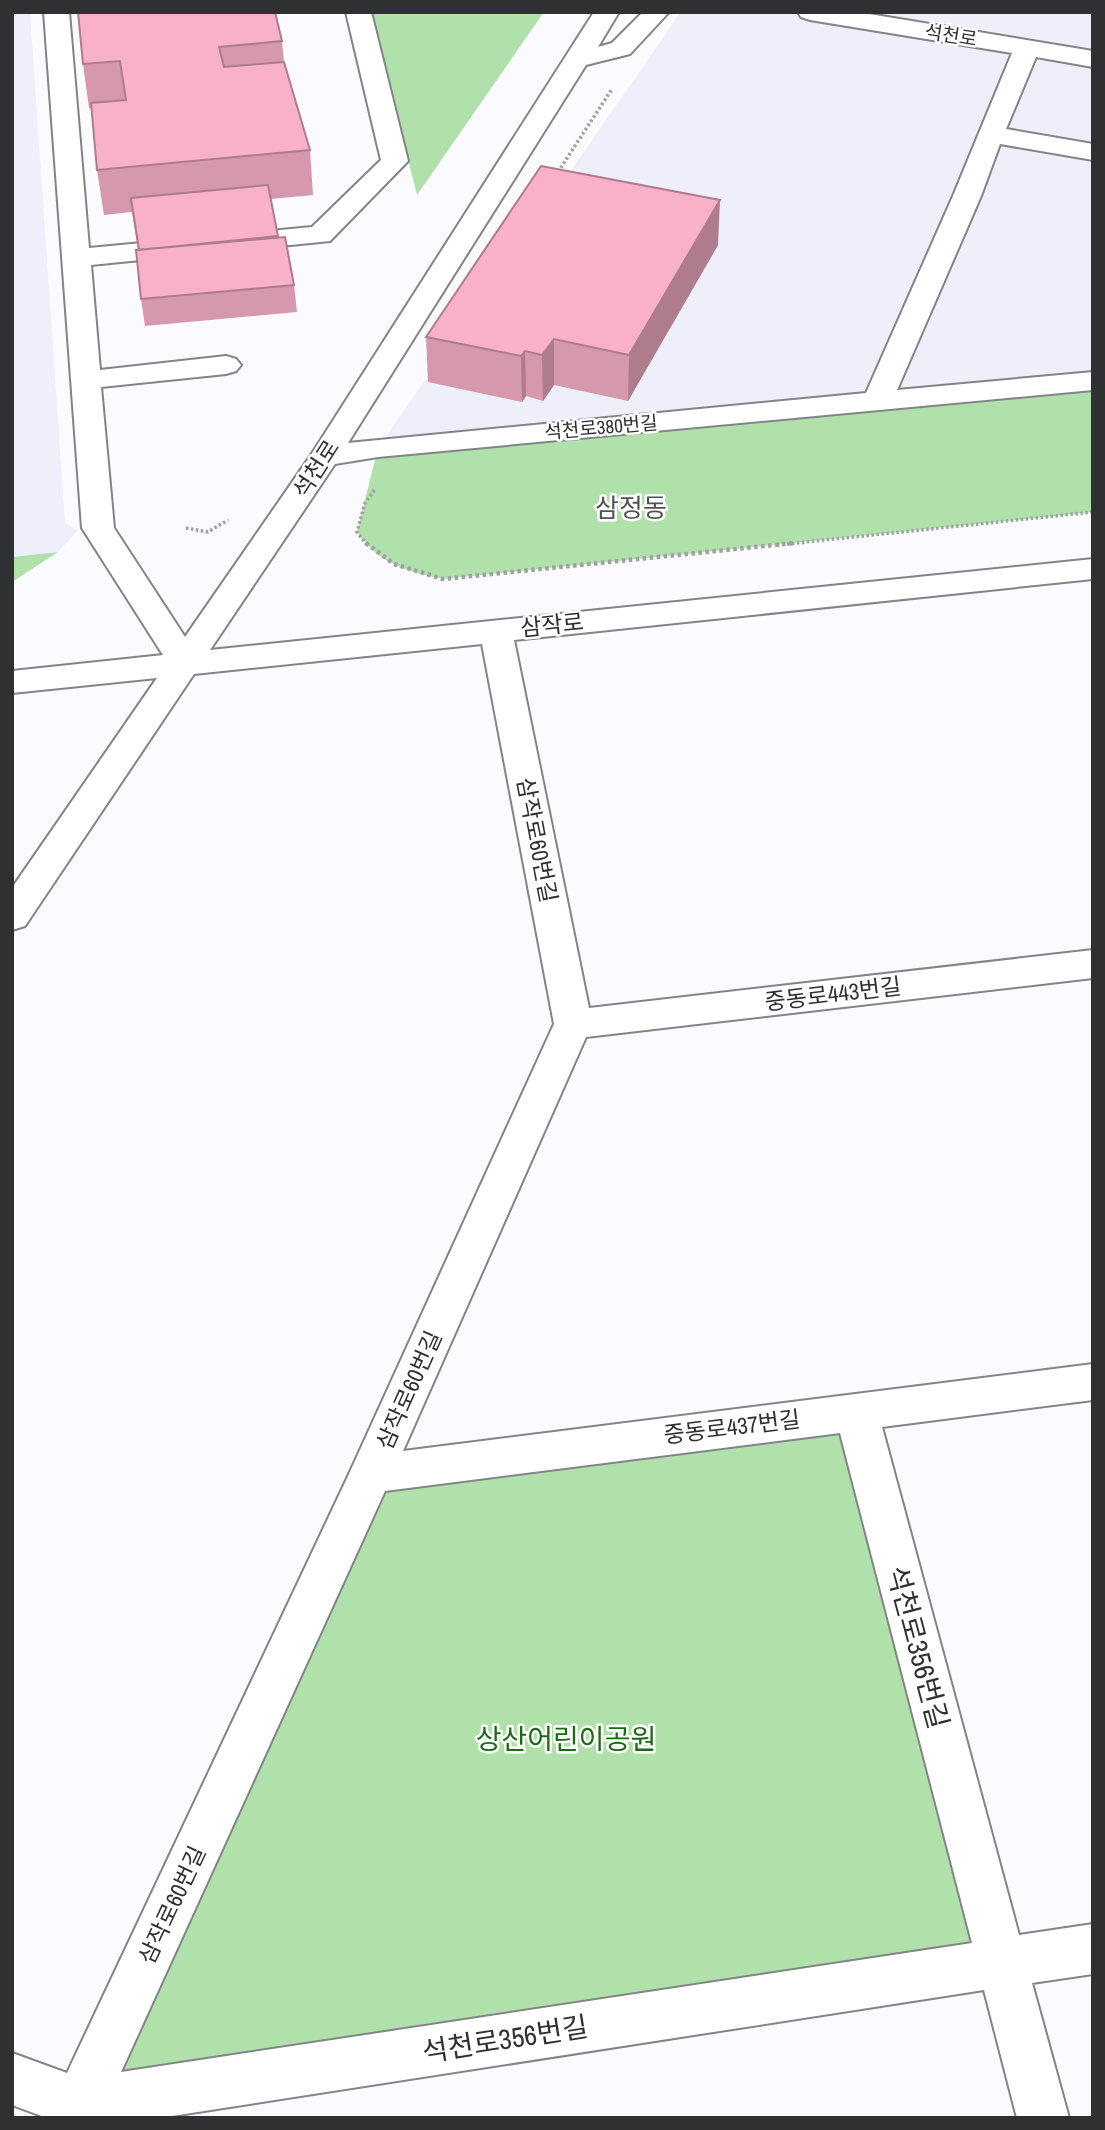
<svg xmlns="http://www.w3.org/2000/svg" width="1105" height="2130" font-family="'Archivo Narrow','Noto Sans KR',sans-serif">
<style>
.built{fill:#eeeffa}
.green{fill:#b1e1ab}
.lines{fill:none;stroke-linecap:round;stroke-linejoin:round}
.minor-casing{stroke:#838487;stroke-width:4}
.path-far1{stroke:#9fa0a2;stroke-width:3.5;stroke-dasharray:2.5 2.5;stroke-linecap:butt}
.path{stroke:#9fa0a2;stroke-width:4.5;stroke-dasharray:3.5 3.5;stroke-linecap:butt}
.minor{fill:#fff;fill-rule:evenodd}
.wall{fill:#d598ac}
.shaded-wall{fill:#ae7c8c}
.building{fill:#f8b1c8;stroke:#ae7c8c;stroke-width:2}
.labels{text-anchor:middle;stroke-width:5;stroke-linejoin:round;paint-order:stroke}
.far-street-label{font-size:19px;fill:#2f3031;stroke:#fff}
.street-label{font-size:23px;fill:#2f3031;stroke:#fff}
.quarter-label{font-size:26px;fill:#535357;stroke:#fff}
.near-street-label{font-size:28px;fill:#2f3031;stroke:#fff}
.near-park-label{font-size:28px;fill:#1d6a15;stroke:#fff}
</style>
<rect width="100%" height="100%" fill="#fbfbff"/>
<path class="built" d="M12 12H30L65 522 77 531 58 552 12 557Z
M681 12H1093V379L378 448Z"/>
<path class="green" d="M371 12H544L417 195Z
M1093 379V512L443 579C405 571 380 564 357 532L378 448Z
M58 552 12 582V557Z
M856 1412 1001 1963 80 2104 371 1474Z"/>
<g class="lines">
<defs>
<path id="minor" d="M44 12H69L89 248 312 227 381 160 346 12H371L408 161 330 241 91 265 100 370 226 356 236 359 241 365 236 371 226 374 101 387 114 528 185 637 311 455 594 12H619L598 47 612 43 643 12H669L630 54 586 65 348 443 866 393 953 196 1012 53 810 20 801 17 798 12H857L1093 51V67L1036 57 1006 129 1093 144V160L1000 144 981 196 897 390 1093 372V390L378 457 335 464 210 650 1093 559V579L514 640 589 1008 1093 950V978L586 1037 403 1451 1093 1364V1400L882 1427 1019 1935 1093 1924V1974L1032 1983 1069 2118H1017L984 1990 159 2118H47L12 2105V2053L67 2073 349 1474 554 1024 482 644 194 674 25 926 12 930V888L157 678 12 693V671L163 655 82 528ZM840 1433 972 1943 121 2072 385 1491Z"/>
</defs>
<use href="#minor" class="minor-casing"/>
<path class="path-far1" d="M558 172 612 89
M186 528 208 532 228 520
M367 545 357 532 365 503 376 488
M777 545 1093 512"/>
<path class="path" d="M366 543 394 564 443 579 794 543"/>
<use href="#minor" class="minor"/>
</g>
<path class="wall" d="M78 12 282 41 284 62 310 150 313 195 271 199 278 238 294 285 297 312 145 326 141 299 138 250 132 212 104 215 97 170 91 108H89L83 64Z
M718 245 628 401 554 385 543 401 526 396 522 402 428 382 426 337Z"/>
<path class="shaded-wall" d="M720 200 718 245 628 401 629 355Z
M554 339V385L543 401 542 355Z
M525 351 526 396 522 402 521 356Z"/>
<path class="building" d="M78 12H275L282 41 219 47 224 67 284 62 310 150 97 170 91 103 126 100 120 61 83 64Z
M541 166 720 200 629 355 554 339 542 355 525 351 521 356 426 337Z
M268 185 278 236 139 250 131 198Z
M285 237 294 285 141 299 136 250Z"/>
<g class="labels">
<g class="far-street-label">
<text transform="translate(951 35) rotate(9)" y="7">석천로</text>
<text transform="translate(601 427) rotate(-5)" y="7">석천로380번길</text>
</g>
<g class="street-label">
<text transform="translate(316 469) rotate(-57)" y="8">석천로</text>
<text transform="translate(552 625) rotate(-6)" y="8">삼작로</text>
<text transform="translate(537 840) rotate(79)" y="8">삼작로60번길</text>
<text transform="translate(833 994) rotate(-7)" y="8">중동로443번길</text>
<text transform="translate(409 1390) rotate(-66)" y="8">삼작로60번길</text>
<text transform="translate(732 1427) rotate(-7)" y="8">중동로437번길</text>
<text transform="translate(172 1905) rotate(-65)" y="8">삼작로60번길</text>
</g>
<g class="quarter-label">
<text x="631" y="517">삼정동</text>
</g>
<g class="near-street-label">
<text transform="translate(918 1647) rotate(75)" y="10">석천로356번길</text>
<text transform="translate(505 2039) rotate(-9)" y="10">석천로356번길</text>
</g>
<g class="near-park-label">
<text x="566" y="1749">상산어린이공원</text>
</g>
</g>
<rect width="1105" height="2130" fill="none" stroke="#2f3031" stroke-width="28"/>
</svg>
